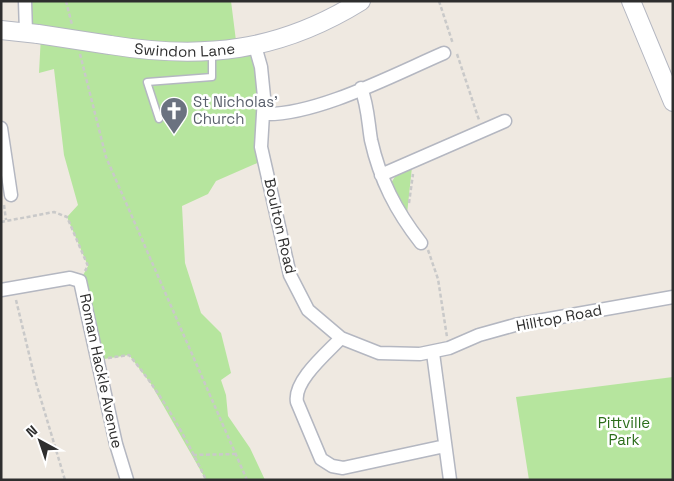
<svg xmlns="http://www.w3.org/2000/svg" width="674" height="481" font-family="'Space Grotesk',sans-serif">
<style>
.green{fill:#b6e59e}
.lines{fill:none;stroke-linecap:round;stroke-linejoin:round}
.lane-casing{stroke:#b4b7c1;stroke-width:9}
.street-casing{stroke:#b4b7c1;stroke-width:15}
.secondary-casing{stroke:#b4b7c1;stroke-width:20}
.path{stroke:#c9c9c9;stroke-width:2.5;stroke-dasharray:4 2.5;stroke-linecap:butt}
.lane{stroke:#fff;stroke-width:6}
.street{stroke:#fff;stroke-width:12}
.secondary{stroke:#fff;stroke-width:18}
.secondary-bridge-casing{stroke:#b4b7c1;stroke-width:20;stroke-linecap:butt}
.secondary-bridge{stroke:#fff;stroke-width:18}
.labels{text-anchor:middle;stroke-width:5;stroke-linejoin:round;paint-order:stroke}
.street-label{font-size:15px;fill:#2e2e2e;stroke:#fff}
.worship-label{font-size:15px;fill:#5b616d;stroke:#fff;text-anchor:start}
.park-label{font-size:15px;fill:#2c6e1b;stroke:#fff}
</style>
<rect width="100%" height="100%" fill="#efe9e1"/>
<path class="green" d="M31 1H231L237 49 255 46 264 160 216 181 208 194 182 206 185 263 201 313 221 333 231 373 221 380 226 395 228 416 250 448 265 480H206L151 384 129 355 98 360 80 281 88 266 67 217 78 205 64 155 54 69 39 73 41 35 31 24Z
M412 167 407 214 402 213 391 183 396 175Z
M673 377V480H529L516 397Z"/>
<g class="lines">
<defs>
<path id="lane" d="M159 119 147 82 212 77V52"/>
<path id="street" d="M25 1 26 33
M255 46 261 67 264 97 261 147 290 275 308 310 341 338 379 353 420 354 449 348 479 335 515 325 673 297
M361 88C368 106 368 122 371 140 380 180 396 211 421 243
M264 114C316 116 395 74 444 53
M1 128 11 195
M381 175 505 121
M1 290 70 278 80 281 116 444 127 480
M341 338C327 353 293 381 297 402L321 459 332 466 343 468 445 446
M433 353 450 480"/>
<g id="secondary">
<path d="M631 1 673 102"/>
<path d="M1 30 38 34"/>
<path id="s1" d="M110 45C203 60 279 52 361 1"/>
</g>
</defs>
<use href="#lane" class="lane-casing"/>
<use href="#street" class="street-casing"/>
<use href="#secondary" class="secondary-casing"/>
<path class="path" d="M66 1 72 25
M439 1 453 44
M80 54 106 157 247 480
M457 54 479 120
M409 203 413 174
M4 205 6 220
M1 222 54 212 67 217 88 266 85 271
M428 250 438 279 447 337
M16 300 36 383 65 480
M108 358 129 355C160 391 186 437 206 480
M193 455 236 454"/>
<use href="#lane" class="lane"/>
<use href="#street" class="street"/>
<use href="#secondary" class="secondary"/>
<defs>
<path id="secondary-bridge" d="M38 34 110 45"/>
</defs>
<use href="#secondary-bridge" class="secondary-bridge-casing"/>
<use href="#secondary-bridge" class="secondary-bridge"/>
</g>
<defs>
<symbol id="church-pin" viewBox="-11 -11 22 30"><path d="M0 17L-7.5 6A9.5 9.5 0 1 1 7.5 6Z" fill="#6b7280" stroke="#fff"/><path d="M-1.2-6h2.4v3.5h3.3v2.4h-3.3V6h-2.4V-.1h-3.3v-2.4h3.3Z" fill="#fff"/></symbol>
</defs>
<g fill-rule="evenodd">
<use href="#church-pin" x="158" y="95" width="32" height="43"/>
</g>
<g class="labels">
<g class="street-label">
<text dy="5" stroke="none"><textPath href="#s1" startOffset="75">Swindon Lane</textPath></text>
<text transform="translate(280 226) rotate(77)" y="5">Boulton Road</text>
<text transform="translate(559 318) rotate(-11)" y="5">Hilltop Road</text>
<text transform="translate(101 371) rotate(78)" y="5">Roman Hackle Avenue</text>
</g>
<g class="worship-label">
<text x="193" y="107">St Nicholas'<tspan x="193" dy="17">Church</tspan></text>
</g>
<g class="park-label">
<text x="624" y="428">Pittville<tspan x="624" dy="17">Park</tspan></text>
</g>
</g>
<rect width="674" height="481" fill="none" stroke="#2e2e2e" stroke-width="5"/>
<g transform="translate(40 441) rotate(320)" stroke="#ffffff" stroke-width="4" paint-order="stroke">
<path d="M0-4L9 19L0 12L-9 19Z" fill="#2e2e2e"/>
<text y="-8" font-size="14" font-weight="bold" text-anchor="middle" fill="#2e2e2e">N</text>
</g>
</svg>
